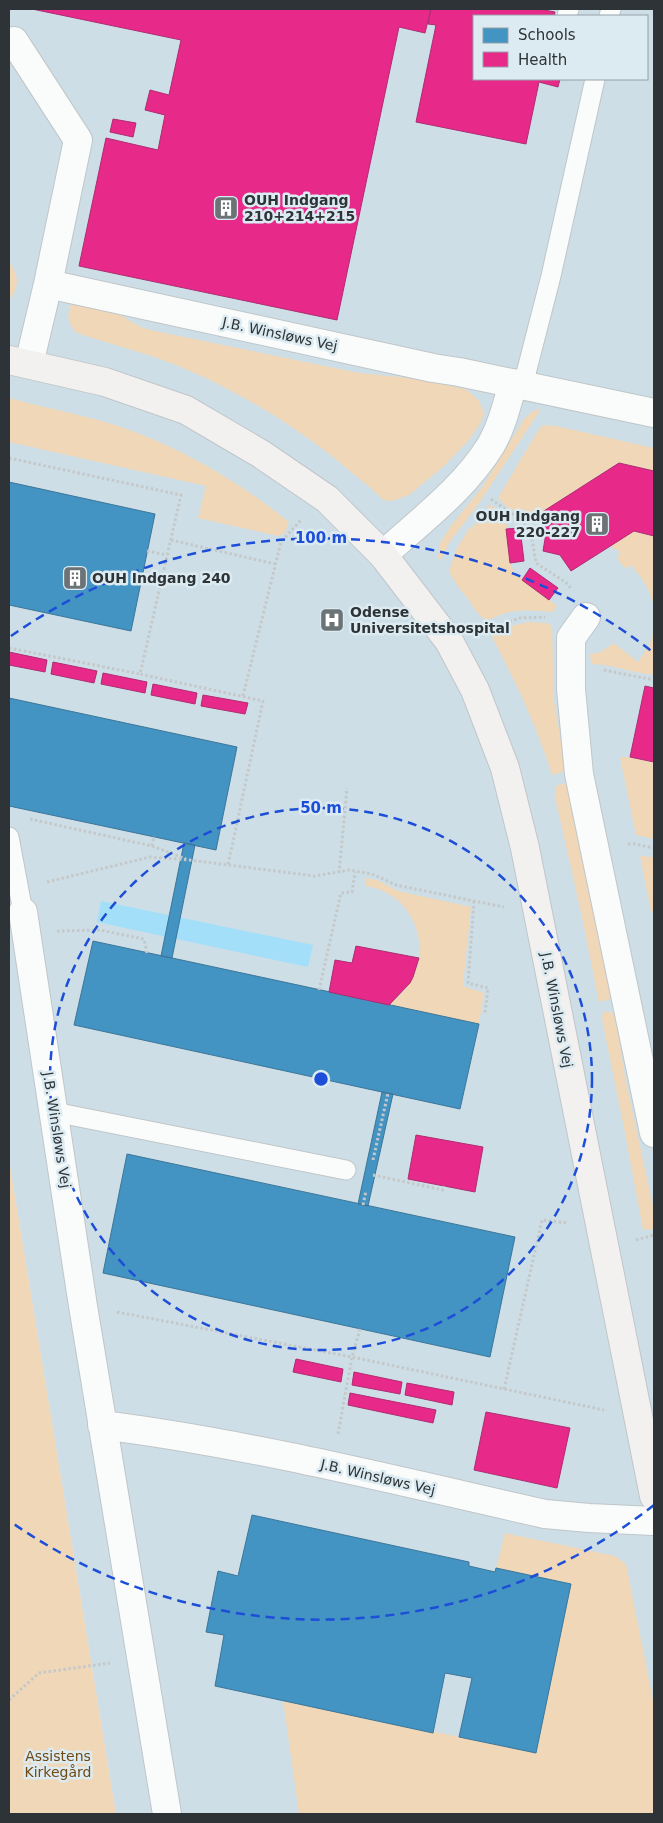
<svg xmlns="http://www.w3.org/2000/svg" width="663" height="1823" font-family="'DejaVu Sans',sans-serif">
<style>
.built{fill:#cddee6;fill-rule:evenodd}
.green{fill:#efd7b8}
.water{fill:#a3dff8}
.schools{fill:#4393c3;stroke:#3c7699}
.health{fill:#e7298a;stroke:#af2c71}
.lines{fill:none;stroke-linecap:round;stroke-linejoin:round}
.lane-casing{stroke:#c0c6c9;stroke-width:21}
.street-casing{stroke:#c0c6c9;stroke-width:30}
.secondary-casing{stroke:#c0c6c9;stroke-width:30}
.path{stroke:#c5c8c9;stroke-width:3;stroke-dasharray:2.5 2.5;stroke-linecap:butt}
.lane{stroke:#fafcfc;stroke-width:19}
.street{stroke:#fafcfc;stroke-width:28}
.secondary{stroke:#f2f1ef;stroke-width:28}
.ring{fill:none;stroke:#1d4ed8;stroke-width:2.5;stroke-dasharray:9 6}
.labels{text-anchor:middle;stroke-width:5;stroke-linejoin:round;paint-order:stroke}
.poi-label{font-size:14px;font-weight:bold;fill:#2d3336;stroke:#dcebf2;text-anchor:start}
.street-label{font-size:14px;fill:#2d3336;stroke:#dcebf2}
.park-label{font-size:14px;fill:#714910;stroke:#dcebf2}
.centre{fill:#1d4ed8;stroke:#dcebf2;stroke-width:2.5}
.ring-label{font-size:15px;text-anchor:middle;font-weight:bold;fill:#1d4ed8;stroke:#dcebf2;stroke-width:5;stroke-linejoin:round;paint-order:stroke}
</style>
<rect width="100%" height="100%" fill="#e1e9ed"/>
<path class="built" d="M9 9H654V1814H116L9 1160ZM474 16H647V79H474Z"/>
<path class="green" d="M9 263C19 273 20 289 9 299Z
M73 301C85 303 98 304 108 308 124 315 132 325 150 330L359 373 419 379 465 389 472 394 479 401 484 413 481 422 469 440 444 466 409 495 392 501 383 500C374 490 362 481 351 472 300 428 231 386 168 362 139 351 107 343 77 333 67 324 66 312 73 301Z
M9 398C38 406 68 412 98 420 167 439 233 477 289 522L285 533 278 536 198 518 206 486 9 442Z
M541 409 479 503 449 543 441 560 438 558 440 543 450 527 483 486 524 419 533 411Z
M543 425 556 426 654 448V471L618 463 536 516 527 518 508 508 498 498 537 432Z
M489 505H491L506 516 510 563 515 573 557 606 553 612C537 611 521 609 506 613 496 615 495 620 484 619L475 610 469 600 459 588 450 574V568L457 548 468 530 480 521Z
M634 531 654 536V606C650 589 642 578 631 565L626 569 618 560 619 551 610 546Z
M529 622 547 623 552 626 554 701 566 771 552 775C537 726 514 678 490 633L511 626Z
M654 630V675C632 673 612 664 591 664L590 654 601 652 614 643 638 662 649 646Z
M620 757H630L654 762V839L636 835Z
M566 783 611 999 599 1002 582 917 555 797V786Z
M640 856 654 857V913L651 912Z
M365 878 377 880 398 891 471 907 463 986 484 993 479 1024 389 1005C399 996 409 987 414 975 431 936 407 891 365 886Z
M603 1011 615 1013 625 1077 654 1211V1229L643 1230 625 1133 602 1019Z
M9 1160 116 1814H9Z
M505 1533 615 1556 626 1564 654 1705V1814H299L283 1700 536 1753 571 1584 496 1568Z"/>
<path class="water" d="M101 901 313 945 308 967 97 922Z"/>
<path class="schools" d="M9 482 155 514 131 631 9 605Z
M9 698 237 747 216 850 9 806Z
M184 843 195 845 172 958 161 956Z
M93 941 479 1024 460 1109 74 1025Z
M382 1092 393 1094 368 1206 358 1204Z
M127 1154 515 1237 490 1357 103 1273Z
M252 1515 469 1562V1566L495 1572 496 1568 571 1584 536 1753 459 1737 472 1678 445 1673 433 1733 215 1686 224 1635 206 1632 218 1571 238 1576Z"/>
<path class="health" d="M32 9H431L425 33 399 27 337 320 79 266 106 138 158 150 165 115 145 110 150 90 169 95 181 40Z
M431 9H539L555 12 554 16H474V79H560L558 87 539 82 526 144 416 122 436 25 428 24Z
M113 119 136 123 133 137 110 132Z
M619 463 654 471V536L634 531 571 571 560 555 543 551 546 533 536 516Z
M520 528 524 561 510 563 506 529Z
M530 568 558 588 549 600 522 580Z
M9 652 47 660 45 672 9 665Z
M53 662 97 671 94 683 51 674Z
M103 673 147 682 145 693 101 684Z
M153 684 197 693 195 704 151 695Z
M645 686 654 688V762L630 757Z
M203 695 248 703 245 714 201 706Z
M356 946 419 958 413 977 410 983 389 1005 329 992 335 960 352 963Z
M416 1135 483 1147 475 1192 408 1179Z
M296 1359 343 1369 341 1382 293 1372Z
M354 1372 402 1382 400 1394 352 1385Z
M407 1383 454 1392 452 1405 405 1395Z
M350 1393 436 1410 433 1423 348 1405Z
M486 1412 570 1428 557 1488 474 1470Z"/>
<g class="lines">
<defs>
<path id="lane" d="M567 16 569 9
M609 16 611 9
M523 385 551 276 595 79
M9 837 23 912
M54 1112 346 1170"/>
<path id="street" d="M14 41 78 140 48 284
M29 364 48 284 433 368 459 372 654 413
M383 555C420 521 464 489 491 445 502 426 507 404 513 383
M586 617 571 638V689L579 774 654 1133
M23 912 83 1306 167 1814
M102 1425C252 1444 398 1481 545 1514L589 1518 654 1521"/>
<path id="secondary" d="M9 360 105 382 186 410 261 454 327 499 383 555 449 641 475 690 505 768 525 848 654 1496"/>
</defs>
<use href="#lane" class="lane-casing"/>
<use href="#street" class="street-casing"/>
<use href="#secondary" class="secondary-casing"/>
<path class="path" d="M9 458 181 495 140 674 263 701 228 865
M491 499 530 527 536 563 568 584 571 589
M171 540 275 564
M147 551 167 555
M481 631 520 618 545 617
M9 648 140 674
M604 670 654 680
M243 696 281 542 301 520
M30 819 152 846 186 859
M628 844H635L654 848
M152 846 154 836
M339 873 347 788
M47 882 150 857 189 860 315 876 349 870 372 874 396 885 504 907
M474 901 468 983 488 988 485 1013
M57 931 100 930 144 939 147 953
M319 990 341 893 352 892 355 872
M373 1160 388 1093
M373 1175 443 1190 444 1186
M363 1205 366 1191
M636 1240 654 1235
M117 1312 352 1357 604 1410
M504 1389 542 1220 568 1223
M338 1434 352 1357 360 1329
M9 1700 39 1673 110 1663"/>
<use href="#lane" class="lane"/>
<use href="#street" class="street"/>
<use href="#secondary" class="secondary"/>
</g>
<g class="ring">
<circle cx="321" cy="1079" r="271"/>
<path d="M654 1505A541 541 0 0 1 11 1522M11 636A541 541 0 0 1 654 653"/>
</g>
<defs>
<symbol id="building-square" viewBox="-11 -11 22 22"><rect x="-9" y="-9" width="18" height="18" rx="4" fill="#6c7376" stroke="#dcebf2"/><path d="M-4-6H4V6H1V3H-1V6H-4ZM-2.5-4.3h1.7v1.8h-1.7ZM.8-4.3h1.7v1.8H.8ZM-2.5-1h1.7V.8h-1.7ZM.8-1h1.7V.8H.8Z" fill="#fff"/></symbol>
<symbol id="hospital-square" viewBox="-11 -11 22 22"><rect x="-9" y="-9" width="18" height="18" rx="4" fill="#6c7376" stroke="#dcebf2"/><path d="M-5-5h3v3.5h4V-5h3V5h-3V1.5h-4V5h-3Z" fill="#fff"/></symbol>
</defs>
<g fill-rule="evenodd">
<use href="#building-square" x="212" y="194" width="28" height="28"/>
<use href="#building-square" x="583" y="510" width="28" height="28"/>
<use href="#building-square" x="61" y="564" width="28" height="28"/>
<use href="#hospital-square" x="318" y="606" width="28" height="28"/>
</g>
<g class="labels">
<g class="poi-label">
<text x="244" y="205">OUH Indgang<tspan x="244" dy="16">210+214+215</tspan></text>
<text x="580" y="521" text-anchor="end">OUH Indgang<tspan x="580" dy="16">220-227</tspan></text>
<text x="92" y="583">OUH Indgang 240</text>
<text x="350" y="617">Odense<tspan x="350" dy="16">Universitetshospital</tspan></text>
</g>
<g class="street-label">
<text transform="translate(280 334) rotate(12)" y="5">J.B. Winsløws Vej</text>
<text transform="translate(557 1010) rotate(79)" y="5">J.B. Winsløws Vej</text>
<text transform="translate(57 1130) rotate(81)" y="5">J.B. Winsløws Vej</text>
<text transform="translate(378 1477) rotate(13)" y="5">J.B. Winsløws Vej</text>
</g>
<g class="park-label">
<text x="58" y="1761">Assistens<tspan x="58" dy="16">Kirkegård</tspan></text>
</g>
</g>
<circle cx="321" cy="1079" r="8" class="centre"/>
<g class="ring-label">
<text x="321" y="543">100 m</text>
<text x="321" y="813">50 m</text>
</g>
<rect width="663" height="1823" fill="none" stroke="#2d3336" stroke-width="20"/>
<rect x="473" y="15" width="175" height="65" fill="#dcebf2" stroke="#96a1a7"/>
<rect x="483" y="28" width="25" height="15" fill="#4393c3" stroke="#96a1a7"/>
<text x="518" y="40" font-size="15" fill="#2d3336">Schools</text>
<rect x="483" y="52" width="25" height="15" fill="#e7298a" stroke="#96a1a7"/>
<text x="518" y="65" font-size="15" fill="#2d3336">Health</text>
</svg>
